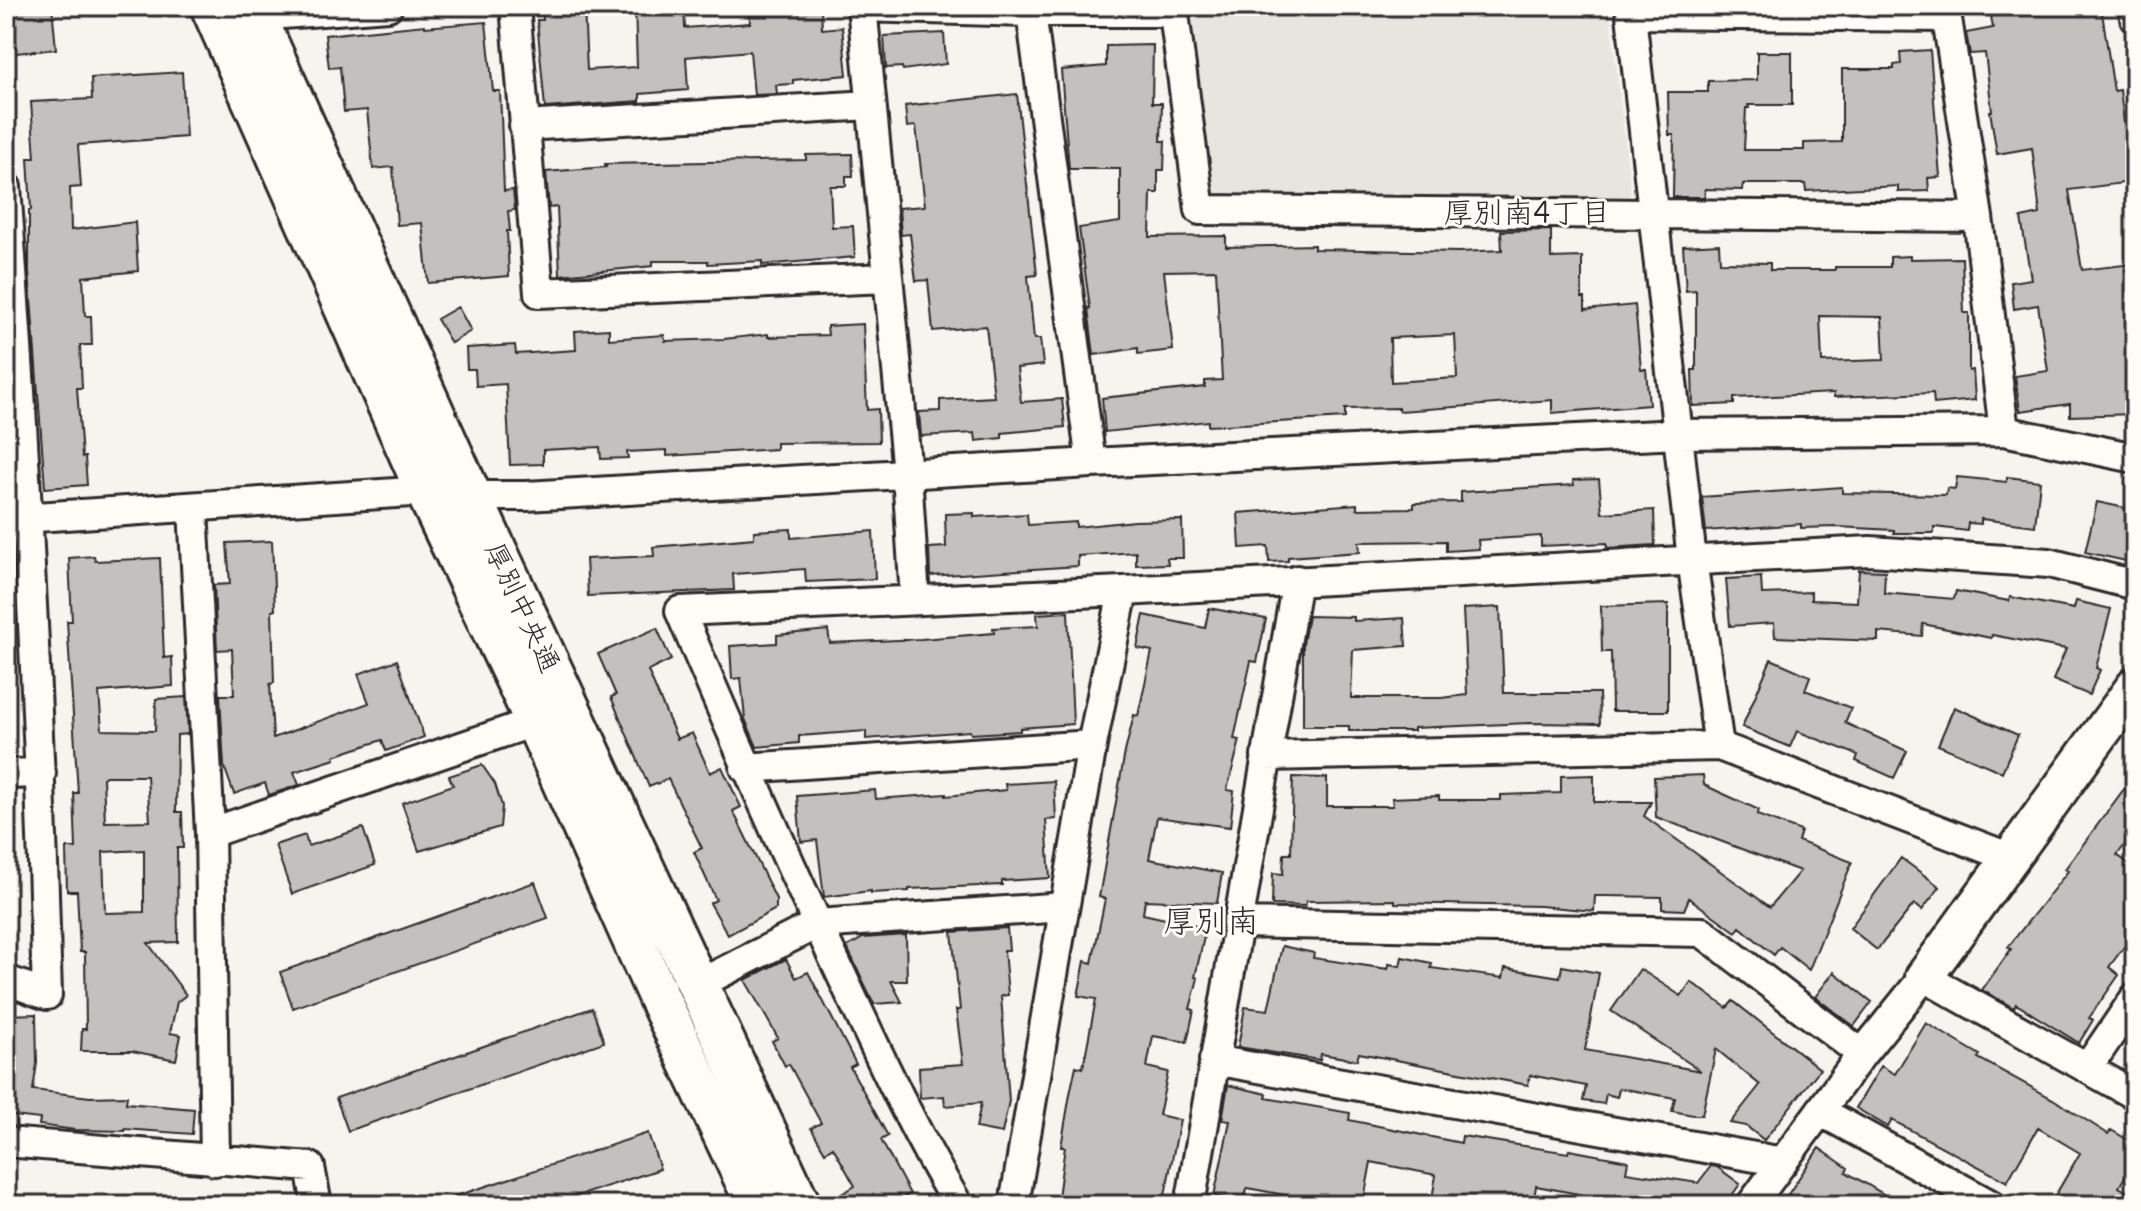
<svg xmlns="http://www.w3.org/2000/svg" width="2141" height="1211" font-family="Delius,'Klee One',sans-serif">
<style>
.built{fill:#e6e5e0}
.building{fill:#c2c1be;stroke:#2b2b2b;stroke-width:2;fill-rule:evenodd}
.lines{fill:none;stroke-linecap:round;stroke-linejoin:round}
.minor-casing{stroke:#2b2b2b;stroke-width:34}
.tertiary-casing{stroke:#2b2b2b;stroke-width:42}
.secondary-casing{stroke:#2b2b2b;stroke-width:46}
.minor{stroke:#fdfcf7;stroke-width:28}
.tertiary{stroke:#fdfcf7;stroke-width:36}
.secondary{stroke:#fdfcf7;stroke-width:40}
.labels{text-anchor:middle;stroke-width:6;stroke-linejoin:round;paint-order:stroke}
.street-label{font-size:28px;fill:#2b2b2b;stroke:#fdfcf7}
.neighbourhood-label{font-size:30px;fill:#2b2b2b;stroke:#fdfcf7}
.quarter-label{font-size:32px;fill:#2b2b2b;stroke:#fdfcf7}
</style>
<rect width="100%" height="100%" fill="#f5f4ef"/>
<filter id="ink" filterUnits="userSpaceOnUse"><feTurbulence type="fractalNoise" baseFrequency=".0125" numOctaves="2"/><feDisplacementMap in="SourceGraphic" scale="16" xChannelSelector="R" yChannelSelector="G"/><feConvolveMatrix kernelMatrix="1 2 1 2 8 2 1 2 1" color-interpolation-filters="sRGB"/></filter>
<g filter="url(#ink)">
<path class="built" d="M1188 6H1609L1631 194 1623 202H1223L1211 190Z"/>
<path class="building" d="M6 6H52L56 49 6 54Z
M543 6H584L587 70 637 67 635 6H684L685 28 750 23 749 6H821L822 29 842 27 847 75 793 80V84L776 85 777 94 754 95 750 51 686 57 688 90 640 94V101L545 108 537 20H543Z
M2061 6H2101L2114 91 2120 90 2131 182 2069 190 2082 270 2132 264 2135 289V414L2070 416V404L2020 411 2015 376 2048 371 2038 305 2014 309 2011 282 2031 279 2021 218 2040 214 2032 148 1997 154 1990 111H1992L1985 53 1970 54 1966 33 1993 28 1991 16Z
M486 22 493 91H500L504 191 513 190 515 210 508 211 510 231H507L509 276 428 283 422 223 397 225 393 167 373 169 367 110 344 112 340 67 329 68 325 35 425 25V27Z
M944 33 946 64 903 70 902 67 886 68 884 36Z
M1153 45 1152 103H1162L1161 141H1165L1164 170H1158V193H1151L1150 237 1226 236V247L1314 245V249L1459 252 1502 250 1501 231 1551 230V258L1582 257V298H1585V310L1635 305 1641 369H1646L1649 405 1552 413V400L1400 411 1399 408 1345 409V418L1208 426V421L1105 432 1102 398 1205 387V381L1222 380 1216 270 1164 271 1173 350 1138 354V348L1094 355 1088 308H1090L1079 228 1120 222V169H1069L1061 70 1106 66V46ZM1455 335 1457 378 1391 382 1390 338Z
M1930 50 1940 177 1928 178 1929 191 1898 192V186L1806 191 1805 184H1743L1742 190 1705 189V197H1673L1674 135H1669L1668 92H1708V81L1757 80V52H1792V105H1748L1749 108H1746L1744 150H1804V143L1842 142V69H1894V65L1901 64 1900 52Z
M182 72 186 137 78 145 81 187 70 188 71 230 135 222 138 271 83 277 85 316H91L92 345H80L82 388H77L82 457H85L87 485 45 488 29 271V210H31L28 158H35L31 102 92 99 91 78Z
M1017 94 1037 275 1028 276 1034 339H1040L1043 365 1017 368 1021 402 1062 399 1065 427 1002 433V438L976 441 975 433 921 436 919 412 940 411V400L994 397 986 326 933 331 928 280 916 281 910 234 901 235 899 208 925 206 916 126 907 127 905 106Z
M852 154 853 176H846V186H830L832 227 853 226 855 257 762 265V261L708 264V261H653V266L560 275 557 207 549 208 546 172 606 167 605 164 806 160V155Z
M1719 244 1720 262 1770 263V270H1835V267H1890V257L1910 256V259L1962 258 1964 313H1969V371L1973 370 1975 400 1934 404 1933 393 1834 397V393L1734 398V404L1693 406 1692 370H1696V290L1686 291 1683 246ZM1820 316 1882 317 1884 360 1822 362Z
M458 307 471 331 451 343 437 319Z
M863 324 867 410 878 409 879 442 776 443V449L667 456V450L627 452 628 458 601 459 600 447 543 450V464L510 465 506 384 476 386 475 369H467L466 348 515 345 516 354 576 350 575 331 609 329V339L664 335 665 341 724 339 768 334V337L828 335 827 326Z
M1957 477 2007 482V477L2040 481 2035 526 1981 519V524L1968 523 1967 531 1934 527V533H1894V530L1837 527 1801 528V524L1706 531 1702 497 1842 487V493L1946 495 1947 488 1955 489Z
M1599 479 1602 513 1654 510 1655 545 1607 548V543L1541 546V536L1478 540 1479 549 1446 551V541L1359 542 1360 552 1288 557V561L1269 562 1268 546 1240 548 1238 513 1357 504V509L1414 508V503L1461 502V492L1574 485 1573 480Z
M2097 502 2135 510 2126 561 2085 552Z
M974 513V517L1027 514 1028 525 1076 522V527L1135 521 1182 520 1183 558H1167L1168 564 1136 565V552L1078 556V566L930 576 929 548 946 547 945 514Z
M791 529V538L873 531 875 579 806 582 805 569 733 574 734 590 588 596 586 559 654 556 653 547 754 538V531Z
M272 541 275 610 272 611 274 683 270 684 273 738 369 703 358 674 397 660 424 737 386 751 382 740 334 756 335 759 294 772 299 785 269 795 265 783 234 794 224 766 220 695H234L232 649 217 650 214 585 230 584 227 543Z
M94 556 95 561 160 558 164 658 172 657 173 686 99 692 102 730 155 731 156 699 186 697 188 734 177 735 176 812H182L183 848H177L178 942 148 943 186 995 177 1002 170 1033 181 1035 176 1060 132 1051H81L82 1029H86L85 952H80L77 891H67L66 848H76L74 793H78L67 621H72L69 558ZM106 776H147L150 821 105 822 103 778ZM144 850V912L105 913 103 852Z
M1859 570 1885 571 1884 593 1954 599 1956 591 2009 601 2010 597 2074 609 2076 601 2111 609 2096 668 2100 670 2089 695 2053 680 2066 649 1992 635 1991 638 1923 624 1922 636 1878 632V641L1775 637 1774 623 1730 626 1726 579 1761 577 1762 594 1811 592V600L1857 602Z
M1668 604V711H1612L1611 652H1602L1601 606Z
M1500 607 1504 693H1599L1600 724 1530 723 1414 728V731H1349V726H1303V644L1308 616 1354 617V621L1404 618 1406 646 1353 650 1351 698H1441L1467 695 1463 609Z
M1209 608 1266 619 1257 662 1251 661 1234 739 1240 740 1227 790 1234 791 1230 827 1157 817 1149 859 1222 873 1217 903 1145 900 1143 914 1206 928 1195 977 1198 978 1190 1009 1194 1010 1187 1042 1153 1036 1147 1067 1168 1072 1159 1115 1180 1120 1163 1205H1115L1058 1197 1065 1147H1061L1070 1094 1076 1066 1083 1068 1096 999 1078 996 1085 961 1092 963 1105 899 1099 897 1125 752 1134 715 1138 716 1152 651 1137 648 1144 615 1205 628Z
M1068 612 1073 724 1020 728V731L971 734 970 731 866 739V731L799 736V743L757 747 745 719 741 678 732 679 730 646 777 643V635L828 630 830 643 921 639 994 633 993 628 1038 626 1037 614Z
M657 628 671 660 648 671 677 739 692 733 710 773 722 767 741 807 733 811 776 899V909L728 935 710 903 716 900 694 852 702 848 668 779 649 787 611 697 616 695 598 654Z
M1771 659 1810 676 1805 690 1851 708 1845 723 1907 751 1894 778 1856 761 1858 755 1797 731 1790 747 1742 727Z
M1954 707 2018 735 2002 772 1938 745Z
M482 765 495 784 502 806 500 827 419 851 402 803 453 785 449 776Z
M2135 774V832L2117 855 2135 868V932L2109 967 2119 975 2089 1018 2093 1020 2079 1043 2016 1004 2014 1008 1982 990 2011 949 2008 947 2068 871 2065 869Z
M1594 775V802H1651L1644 816 1770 907 1800 871 1656 817 1654 777 1703 775 1704 785 1759 810 1757 815 1801 831 1798 841 1852 862 1809 970 1780 947 1774 955 1740 927 1736 932 1689 898 1684 910 1662 909V897L1606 896H1595L1594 911 1540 906 1395 903V900L1306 901 1305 906 1272 905 1273 873 1283 874 1284 854H1291L1293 777 1327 778V806H1393L1392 798 1439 796V800H1501V795L1561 793V776Z
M1054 781 1056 819 1046 820 1050 878 1002 881V885L909 889V891L871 893V891L824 897 817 840 801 842 797 796 875 790 876 799 946 794V796L1006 790 1005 784Z
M363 828 375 865 292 894 275 845 305 835 308 846Z
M1901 858 1940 887 1922 910 1914 904 1877 950 1850 928Z
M535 882 548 918 293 1008 280 972Z
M1007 928 1009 950H1004L1008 995 1001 996 1009 1101 1002 1133 976 1128 981 1103 945 1106 944 1096 920 1098 919 1067 963 1064 956 1010H960L952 932Z
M906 935 907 981H891L902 1002 874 1004 847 947 863 938Z
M1282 946 1314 953 1313 958 1388 969 1389 964 1400 966 1402 957 1432 963 1431 968 1503 978 1505 968 1560 977 1562 966 1599 973 1585 1050 1701 1071 1611 1011 1640 969 1681 996 1691 982 1727 1008 1733 1001 1820 1069 1764 1140 1746 1126 1730 1123 1760 1085 1716 1049 1702 1115H1693L1672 1111 1675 1098 1619 1088 1617 1097 1606 1094 1604 1104 1583 1101 1586 1086 1530 1075 1528 1085 1359 1053 1357 1060 1321 1054 1320 1060 1238 1047 1245 1007 1268 1010Z
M786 959 796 978 808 972 856 1064 850 1067 888 1136 881 1140 910 1194 890 1205H823L855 1186 833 1147 825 1152 811 1128 821 1123 789 1064 785 1066 772 1041 778 1038 745 980Z
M1834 972 1872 1002 1854 1026 1815 997Z
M592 1008 604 1042 348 1131 336 1098Z
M36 1014 37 1063 33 1090 90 1097 127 1096 126 1103 194 1109 192 1134 125 1129V1131L75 1130 39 1125 40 1119 6 1115V1015Z
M1926 1023 1980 1055 1978 1058 2053 1099 2108 1134 2111 1130 2135 1144V1159L2119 1187 2135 1196V1205H2071L2055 1196 2080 1153 2038 1128 2007 1182 1892 1120 1888 1127 1856 1108 1881 1066 1895 1074Z
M1228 1085 1267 1094 1266 1098 1350 1113 1349 1120 1461 1143 1462 1136 1568 1153 1569 1150 1628 1161 1626 1172 1698 1183 1711 1166 1717 1167 1740 1184 1725 1205H1637L1536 1186 1533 1205H1431L1436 1175 1371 1162 1363 1205H1340L1247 1188 1244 1202 1214 1196 1230 1121 1222 1120Z
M648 1133 660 1169 550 1205H442L441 1201Z
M1819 1148 1848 1168 1846 1172 1902 1205H1781Z"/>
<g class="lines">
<defs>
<path id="minor" d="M515 6 539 293 887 278
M862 6 907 473 915 600
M1173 6 1200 210 1978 217
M1630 6 1692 560 1719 746
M1945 6 1978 217 2004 431
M2133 6 2135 18
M862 7 1031 12H1174
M1031 12 1091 463
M1631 14 1946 17
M256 16 388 6
M524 126 870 105
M6 187C26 456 40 725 47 995L6 980
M193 508 210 833 215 1161
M6 519 426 491 471 496H526L1091 463 1679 434 2004 431 2135 458
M1266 756 1719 746 2011 858
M745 768 1092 745
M6 774 41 773
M210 833 551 716
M1237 923 1702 932 1862 1054
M697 985 817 924 1064 907
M1214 1060 1783 1162
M2088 1067 2135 998
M1820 1111 1991 1205
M6 1142 310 1167 317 1205
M958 1205C913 1130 877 1051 840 972 784 853 731 732 680 611L1123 591 1870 551 2049 563 2135 585
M1014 1205 1092 745 1123 591
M1190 1205 1297 580
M1751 1205 1862 1054 1924 977 2135 1095"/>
<path id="tertiary" d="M1924 977 2135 686"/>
<path id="secondary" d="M211 6 426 491 536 722 658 996 757 1205
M251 6 471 496 800 1205"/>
</defs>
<use href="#minor" class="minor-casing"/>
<use href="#tertiary" class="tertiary-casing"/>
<use href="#secondary" class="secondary-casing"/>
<use href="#minor" class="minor"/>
<use href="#tertiary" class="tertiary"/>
<use href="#secondary" class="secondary"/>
</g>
</g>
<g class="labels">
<g class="street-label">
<text transform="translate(523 607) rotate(65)" y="10">厚別中央通</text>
</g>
<g class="neighbourhood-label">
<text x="1527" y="223">厚別南4丁目</text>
</g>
<g class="quarter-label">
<text x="1211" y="932">厚別南</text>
</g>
</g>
<rect width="2141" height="1211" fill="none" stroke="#fdfcf7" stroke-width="32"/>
<rect x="16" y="16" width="2109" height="1179" fill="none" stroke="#2b2b2b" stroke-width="3" filter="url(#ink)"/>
</svg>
